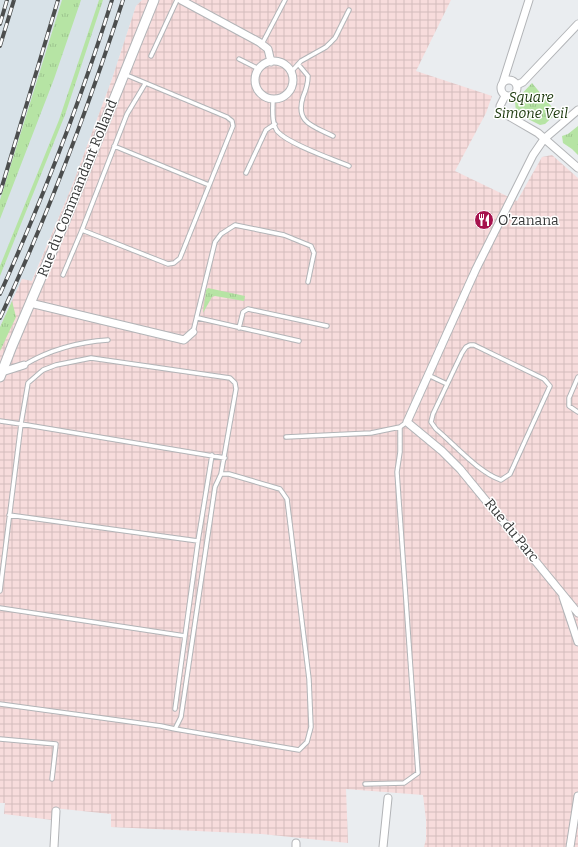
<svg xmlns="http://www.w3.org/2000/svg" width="578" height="847" font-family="Bitter,serif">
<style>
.built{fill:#d8e2e8}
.industrial{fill:url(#industrial-grid)}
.grass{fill:url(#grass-tufts)}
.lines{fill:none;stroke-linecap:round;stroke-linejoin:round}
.lane-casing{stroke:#b2b4b7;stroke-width:5.5}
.street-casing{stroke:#b2b4b7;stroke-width:9}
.secondary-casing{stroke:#b2b4b7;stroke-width:11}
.lane{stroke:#fff;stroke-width:3.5}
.street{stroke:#fff;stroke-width:7}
.secondary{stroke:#fff;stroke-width:9}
.rail-casing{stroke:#4c4e4e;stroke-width:4}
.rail{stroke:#fff;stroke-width:2.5;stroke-dasharray:8;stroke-linecap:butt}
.labels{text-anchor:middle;stroke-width:3;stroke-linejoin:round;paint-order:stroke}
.park-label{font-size:14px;font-style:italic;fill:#183609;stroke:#fff}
.street-label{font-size:14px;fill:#353737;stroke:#fff}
.poi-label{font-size:14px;fill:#353737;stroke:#fff;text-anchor:start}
</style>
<defs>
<pattern id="industrial-grid" width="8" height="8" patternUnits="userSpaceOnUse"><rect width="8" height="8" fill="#f7dcdc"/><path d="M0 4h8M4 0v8" fill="none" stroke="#d4bdbd"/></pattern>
<pattern id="grass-tufts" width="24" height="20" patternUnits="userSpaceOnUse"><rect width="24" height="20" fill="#b6e4a4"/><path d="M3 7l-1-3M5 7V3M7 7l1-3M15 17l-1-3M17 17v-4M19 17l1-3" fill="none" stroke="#9dc48e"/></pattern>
</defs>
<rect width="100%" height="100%" fill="#eaedf0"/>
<path class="built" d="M0 0H142L136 6 112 79 72 186 31 282 22 279 0 327Z"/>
<path class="industrial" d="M142 0H451L416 71 492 96 486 113 455 171 517 201 542 157 552 155 578 178V847H424L426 839V820L423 795 346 789 348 843 262 834 111 827V814L53 808 52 820 4 814 5 803H0V327L22 279 32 281 72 186 112 79 136 6Z"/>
<path class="grass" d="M62 0H81L54 79 0 219V200Z
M99 0H103L65 115 0 276V266L59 120Z
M532 83 557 113 545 124 540 125 516 113 515 101Z
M578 126V155L572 149 563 143 562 136 568 134Z
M208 288 245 296 244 301 215 296 212 297 203 313 206 290Z
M12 301 16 317 0 351V327Z"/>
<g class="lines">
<defs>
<path id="lane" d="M262 44 285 0
M151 56 177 0
M239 59 259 69
M298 64 308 76C308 83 306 90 303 97 295 123 313 126 333 136
M291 72 301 61 326 47 335 38 349 10
M273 99C273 108 271 124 278 132 289 144 332 159 349 166
M114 146 209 185
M246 173 266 130 275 124
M82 230 127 114 145 84
M63 275 82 230 168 264 174 263 180 258 233 126 232 121 227 117 124 74
M198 318 299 341
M239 328 243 312 248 309 327 326
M193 332 215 242 221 234 235 225 284 235 311 246 314 253 308 282
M470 345H474L544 379 550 386 510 474 501 480C478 472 454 444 436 429L431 422 433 414 462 353 466 347Z
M24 365C51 349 77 342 108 340
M428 375 447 384
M578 377 569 398V406L578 412
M0 421 21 424 0 591
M286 437 371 433 400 427
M221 474 236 389 235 383 230 378 91 358 56 365 43 370 28 383 21 424 225 458
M9 515 198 541 212 455
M0 608 185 636 198 541
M0 704 161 726 175 729 299 750 307 742 311 727 309 679 287 499 280 489 229 474H221L215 487 181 717 175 729
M175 709 185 636
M0 739 56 744 52 779
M365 784 404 783 418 773 397 472 400 452V427L407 422"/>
<path id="street" d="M181 0 259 42 268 49 271 62
M255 80a19 19 0 1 1 38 0a19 19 0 1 1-38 0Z
M501 88a8 8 0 1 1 16 0a8 8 0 1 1-16 0Z
M503 82 529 0
M517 85 523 82 578 24
M505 96 500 106V111L538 133 578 168
M578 110 544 139 533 155 476 269 407 422 442 451 460 469 578 613
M30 303 184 340 193 332
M2 372 24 365
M563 597 578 642
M296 843V847
M54 847 56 811
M383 847 388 798
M570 847 578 796"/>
<path id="secondary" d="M0 377 12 346 65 221 154 0"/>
</defs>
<use href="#lane" class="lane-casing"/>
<use href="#street" class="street-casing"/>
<use href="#secondary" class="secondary-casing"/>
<use href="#lane" class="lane"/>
<use href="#street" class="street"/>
<use href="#secondary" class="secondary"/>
<defs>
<path id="rail" d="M0 24 7 0
M0 46 14 0
M0 193 58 0
M0 294C43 198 81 100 112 0
M0 318C48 215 88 109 123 0"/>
</defs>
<use href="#rail" class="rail-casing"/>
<use href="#rail" class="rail"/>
</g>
<defs>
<symbol id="restaurant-disc" viewBox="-11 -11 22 22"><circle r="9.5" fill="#a6124d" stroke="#fff"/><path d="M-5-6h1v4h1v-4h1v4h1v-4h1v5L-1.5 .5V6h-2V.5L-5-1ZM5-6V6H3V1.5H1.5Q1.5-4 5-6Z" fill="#fff"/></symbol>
</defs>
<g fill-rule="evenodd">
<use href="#restaurant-disc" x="473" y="209" width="22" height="22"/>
</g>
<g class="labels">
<g class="park-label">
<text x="531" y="102">Square<tspan x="531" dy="16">Simone Veil</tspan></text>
</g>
<g class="street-label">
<text transform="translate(77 188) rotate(-68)" y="5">Rue du Commandant Rolland</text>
<text transform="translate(512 530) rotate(51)" y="5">Rue du Parc</text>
</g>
<g class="poi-label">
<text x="498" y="225">O'zanana</text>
</g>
</g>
</svg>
